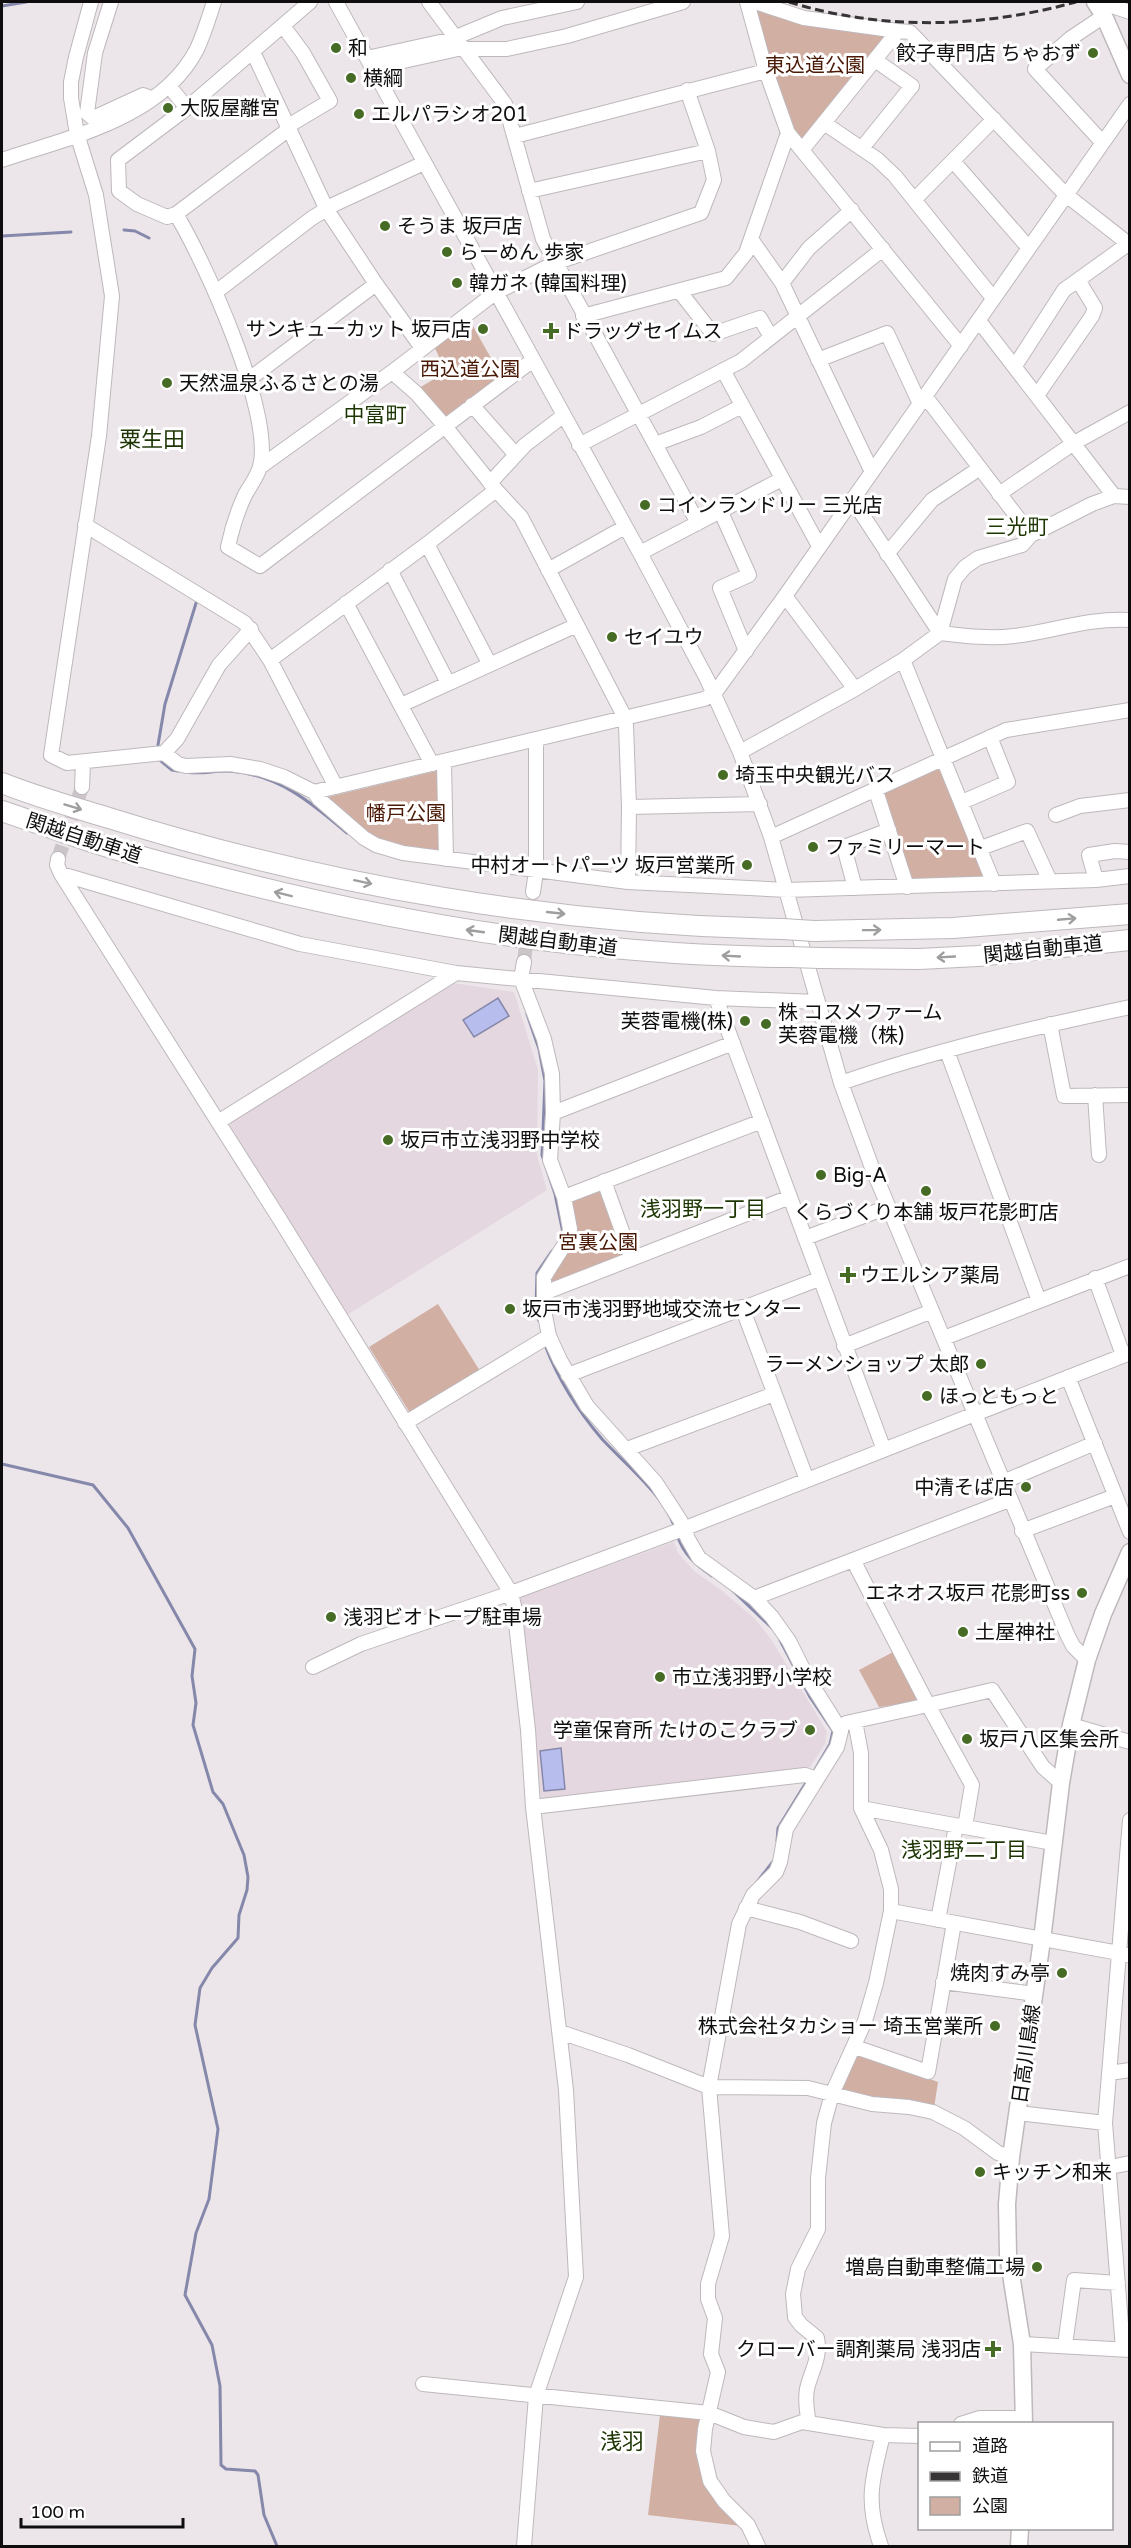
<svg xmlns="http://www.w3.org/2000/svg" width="1131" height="2548" font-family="'Varela Round','Noto Sans JP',sans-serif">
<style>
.built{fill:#e4d7df}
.green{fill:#d2afa3}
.water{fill:#b7bded;stroke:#8588aa;stroke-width:1.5}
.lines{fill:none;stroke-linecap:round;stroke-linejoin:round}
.stream{stroke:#8588aa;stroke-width:3}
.minor-tunnel{stroke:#cbc5c9;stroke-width:14;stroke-dasharray:14 7;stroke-linecap:butt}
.minor-casing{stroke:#beb8bc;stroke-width:16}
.major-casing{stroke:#beb8bc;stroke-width:19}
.highway-casing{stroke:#beb8bc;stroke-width:22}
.minor{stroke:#fff;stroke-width:14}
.major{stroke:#fff;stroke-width:16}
.highway{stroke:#fff;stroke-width:20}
.rail{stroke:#373436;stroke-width:3;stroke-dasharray:9 4.5;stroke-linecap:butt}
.highway-bridge-casing{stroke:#beb8bc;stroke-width:22;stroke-linecap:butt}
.highway-bridge{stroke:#fff;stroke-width:20}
.oneway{stroke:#9f9e9f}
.poi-dot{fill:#466b24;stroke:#fff;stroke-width:2}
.labels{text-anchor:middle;stroke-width:6;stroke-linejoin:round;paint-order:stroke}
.poi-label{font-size:20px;fill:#0f0d0e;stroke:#fff;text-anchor:start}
.park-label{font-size:20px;fill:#4a1a07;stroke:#fff}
.street-label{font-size:20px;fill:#0f0d0e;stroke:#fff}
.neighbourhood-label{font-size:21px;fill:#1c3502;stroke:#fff}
.quarter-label{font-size:22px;fill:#1c3502;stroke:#fff}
</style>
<rect width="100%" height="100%" fill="#ece6ea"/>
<path class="built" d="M453 983 514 992 538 1070 537 1155 547 1190 347 1315 230 1125 231 1121Z
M674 1542 678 1553 694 1571 720 1589 755 1619 771 1639 827 1732 825 1744 810 1767 798 1772 541 1800 519 1598Z"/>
<path class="green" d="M754 8 889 33 802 142 794 132 788 114Z
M469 319 501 376 447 417H442L419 388 446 372 434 346Z
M940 763 987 878 913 882 908 878 882 793Z
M436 771 440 772 439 852C413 848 386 845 363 831 350 823 338 811 326 802L328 797Z
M601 1188 624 1256 553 1285 548 1282 569 1246 571 1199Z
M438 1304 480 1371 410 1413 369 1347Z
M895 1651 920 1698 918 1702 879 1707 859 1670Z
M858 2053 938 2082 934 2108 839 2093 855 2054Z
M660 2415 700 2419C694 2474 704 2487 741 2526L648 2515Z"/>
<path class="water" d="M498 998 509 1016 474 1037 463 1020Z
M561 1748 565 1789 544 1791 540 1751Z"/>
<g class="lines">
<path class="stream" d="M2 6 26 2
M124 230 135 231 149 238
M2 236 71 232
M158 745 165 704 197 600
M161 761 172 770 178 771
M187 772C201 775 215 770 229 771 278 774 312 803 347 833
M527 1014 539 1049 545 1081 542 1155 555 1194 563 1233
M539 1321 536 1307 537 1273 552 1251
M545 1345C558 1379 578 1411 602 1439 626 1465 664 1495 675 1528
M2 1464 93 1485 128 1528 195 1649 192 1676 196 1703 193 1725 213 1792 223 1804 244 1855 248 1877 247 1890 239 1915 238 1938 212 1968 200 1988 195 2025 218 2129 209 2199 196 2233 185 2295 212 2345 220 2386 221 2465 226 2469 255 2471 258 2475 264 2515 277 2546
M677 1535C684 1555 695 1564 712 1576
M732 1590 773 1629
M780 1640 810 1697 833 1731 830 1744 813 1773
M777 1841 778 1828 807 1781
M757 1882 775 1859"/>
<path class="minor-tunnel" d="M58 859 82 787
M524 962 531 903"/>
<defs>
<path id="minor" d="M91 2 76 57 71 82V98L77 134 96 195 112 296 99 436 51 755 67 763 164 753 178 764 186 766 230 764 260 769 284 777 314 792 704 699 714 694 785 596 1130 104
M111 2 95 53 87 113 93 118 143 95 151 98
M336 2 640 553 707 679 740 752 771 837 841 1083 871 1165 1067 1634 1073 1646 1087 1660
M429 2 505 104 543 239 698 523
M747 2 766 71 788 133 961 346
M755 2 804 18 898 31
M1098 6H1112L1130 12
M283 26 303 53 330 101 288 126
M253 52 327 210 376 284 422 348
M367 58 449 40 502 18 577 2
M372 68 458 49H507L567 36 683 2
M169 86 187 108
M824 123 877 159 895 176 993 298
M289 129 176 214 167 217 137 204 119 191 118 160 187 108 310 2
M515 136 766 71
M1102 142 1035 69 1071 38 1104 16
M862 148 912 86 875 60
M802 150 898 31 910 32 1065 194 1130 245
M2 160C69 137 161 119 197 49 204 34 209 17 214 2
M953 161 1028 247
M529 191 708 151
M915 199 994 119
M176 214C205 262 274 414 260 467 257 477 250 486 245 495 237 512 232 528 228 547L260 566 533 360
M751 239 782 283 872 472
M782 283 809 248 852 210
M216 292 312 218 335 204 424 163
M680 292 713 334 760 318 771 337
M583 316 726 278 746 253 788 133
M979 321 1114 496
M818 360 887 333 920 404
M1015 366 1064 290 1128 244
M723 370 819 546
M392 372 416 393 444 425 496 490 521 517 622 712 626 725 629 807 628 882
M248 380 376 284
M1038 394 1092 316 1095 308 1078 280
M925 396 1031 535
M472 405 516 455
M655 444 701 427 742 406
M579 445 741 361 883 249
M260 467 392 372 495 293 555 263 701 213 714 180 708 151 687 90
M490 483 525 445 563 416
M999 494 1074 443 1130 412
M852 499 940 633C966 636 989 639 1014 636 1056 631 1085 618 1130 620
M721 512 749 575 720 588 746 651
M85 525 245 623 270 660 336 787
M427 544 489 663
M640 553 782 479
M887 554 932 500 980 468
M390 570 448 683
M548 570 625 527
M785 596 855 689
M346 603 432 764
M270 660 427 544 496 490
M903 660 994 884
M401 705 577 625
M740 752 855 689 903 660 940 633 955 579 965 567 978 558 1022 545 1031 535 1092 504 1114 496 1130 497
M164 753 177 739 219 665 251 629
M444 762 446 859
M82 787 83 763
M875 788 907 887
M314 792 319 799 364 838 376 845 403 853 628 882 787 890 1096 880 1130 876
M962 802 1008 782 990 737
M629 807 760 804
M1056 815 1080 806 1130 800
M771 837 1006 730 1130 710
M981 848 1027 831 1050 881
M58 859 57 865 61 874 279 1218 511 1593 514 1606 528 1730 533 1807 566 2090 576 2277 536 2396 524 2546
M61 874 300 944 456 973 716 998 817 1002
M1096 880 1089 855 1115 851 1130 852
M855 888 844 847 889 830
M533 892 536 871V740
M524 962 521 979 544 1039 552 1074 553 1113 550 1160 564 1197 570 1229 568 1239 544 1277V1310L549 1336 560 1360 587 1406 656 1483 680 1520 688 1539 699 1558 754 1598 772 1617 789 1641 807 1677 841 1731 837 1747 786 1829 780 1862 776 1872 753 1895 739 1924 709 2087 722 2236 708 2284V2299L715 2318 711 2354 718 2372 705 2429 703 2451 710 2481 724 2501 748 2525 758 2546
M716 998 884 1450
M1050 1024 1064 1096 1130 1095
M841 1083C935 1050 1032 1028 1130 1007
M1095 1095 1099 1155
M553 1113 733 1043
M218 1122 456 973
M604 1181 632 1259
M564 1197 762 1121
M805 1238 888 1207
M1095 1278 1123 1355
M544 1293 790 1197
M1039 1301 1130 1266
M742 1307 807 1480
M944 1338 1039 1301 947 1051
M844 1346 932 1311
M568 1375 819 1279
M1068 1377 1130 1532
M405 1423 549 1336
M627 1449 774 1394
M1003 1482 1095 1443
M1022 1531 1115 1496
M754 1598 1009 1500
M313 1667 361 1644 511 1593 683 1529 1130 1353
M846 1723 928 1705 853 1560
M1071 1725 1130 1742
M533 1807 805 1775 817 1779
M861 1808 965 1827 972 1785 928 1705 992 1690 1043 1767 1061 1783
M965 1827 1053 1843
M746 1908 800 1922 851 1941
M891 1911 1130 1955
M938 1920 956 1826
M943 1982 1035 1994
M560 2032 628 2055 709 2087 808 2088 872 2104 909 2107 933 2112 964 2128 998 2153 1011 2157
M855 2047 928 2072 954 1923
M1109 2073 1130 2070
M1018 2113 1105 2123
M1110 2167 1130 2163
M1022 2344 1130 2350
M1065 2345 1074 2280 1118 2283
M1123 2349 1105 2123 1130 1820
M423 2384 709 2413 744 2427 774 2432 802 2422 883 2435 920 2436
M809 2423C807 2413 805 2400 807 2389 811 2371 821 2358 817 2338L801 2325 795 2317 793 2294 798 2269 818 2229V2178L824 2123 832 2094 865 2021 876 1983 891 1911V1889L881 1850 861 1808V1753L855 1721
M961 2424 980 2418H1024
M881 2546C865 2502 872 2479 883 2435"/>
<path id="major" d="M1095 2 1104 16 1130 75
M1024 2424 1022 2344 1008 2255 1007 2204 1011 2157 1042 1940 1061 1783 1071 1725 1087 1660 1103 1614 1130 1552
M1019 2546 1020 2528"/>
<path id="highway" d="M2 783C37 797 73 807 109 818 326 886 556 925 783 929
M2 811C32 821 61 832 92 842 135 856 179 867 223 878 408 926 598 956 790 957
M814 931 953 928 1130 914
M820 958 919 959 978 956 1130 940"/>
</defs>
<use href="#minor" class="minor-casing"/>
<use href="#major" class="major-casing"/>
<use href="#highway" class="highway-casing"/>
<use href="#minor" class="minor"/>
<use href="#major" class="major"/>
<use href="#highway" class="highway"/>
<path class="rail" d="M789 2C883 31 982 28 1076 2"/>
<defs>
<path id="highway-bridge" d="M783 929 814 931
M790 957 820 958"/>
</defs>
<use href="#highway-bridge" class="highway-bridge-casing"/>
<use href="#highway-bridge" class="highway-bridge"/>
</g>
<defs><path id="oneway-shaft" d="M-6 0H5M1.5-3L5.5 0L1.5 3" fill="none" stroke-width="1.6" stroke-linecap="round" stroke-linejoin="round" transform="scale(1.5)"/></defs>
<g class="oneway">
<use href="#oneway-shaft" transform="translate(73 807) rotate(17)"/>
<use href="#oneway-shaft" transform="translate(363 882) rotate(12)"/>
<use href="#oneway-shaft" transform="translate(283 894) rotate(-166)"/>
<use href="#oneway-shaft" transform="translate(556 913) rotate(6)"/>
<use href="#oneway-shaft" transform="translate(1067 919) rotate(-5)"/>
<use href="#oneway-shaft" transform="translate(872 930) rotate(-1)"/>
<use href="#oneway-shaft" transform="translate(475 931) rotate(-172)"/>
<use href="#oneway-shaft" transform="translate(731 956) rotate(-177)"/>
<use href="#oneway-shaft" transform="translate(946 957) rotate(177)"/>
</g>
<g class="poi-dot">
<circle cx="336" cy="48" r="6"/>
<circle cx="1093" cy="53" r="6"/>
<circle cx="351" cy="78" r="6"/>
<circle cx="168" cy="108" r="6"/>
<circle cx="359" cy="114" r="6"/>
<circle cx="385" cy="226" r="6"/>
<circle cx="447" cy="252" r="6"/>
<circle cx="457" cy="283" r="6"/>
<circle cx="483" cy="329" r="6"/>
<path d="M548 322h6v6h6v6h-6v6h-6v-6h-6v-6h6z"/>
<circle cx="167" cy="383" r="6"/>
<circle cx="645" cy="505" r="6"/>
<circle cx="612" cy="637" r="6"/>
<circle cx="723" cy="775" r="6"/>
<circle cx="813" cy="847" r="6"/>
<circle cx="747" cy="865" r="6"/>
<circle cx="745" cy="1021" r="6"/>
<circle cx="766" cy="1024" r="6"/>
<circle cx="388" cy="1140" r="6"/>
<circle cx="821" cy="1175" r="6"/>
<circle cx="926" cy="1191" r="6"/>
<path d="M845 1266h6v6h6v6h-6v6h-6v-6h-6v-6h6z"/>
<circle cx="510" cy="1309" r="6"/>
<circle cx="981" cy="1364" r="6"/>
<circle cx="927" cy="1396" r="6"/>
<circle cx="1026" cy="1487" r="6"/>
<circle cx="1082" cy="1593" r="6"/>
<circle cx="331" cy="1617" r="6"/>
<circle cx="963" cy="1632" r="6"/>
<circle cx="660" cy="1677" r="6"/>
<circle cx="810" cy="1730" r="6"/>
<circle cx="967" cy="1739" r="6"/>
<circle cx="1062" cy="1973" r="6"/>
<circle cx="995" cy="2026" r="6"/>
<circle cx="980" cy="2172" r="6"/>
<circle cx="1037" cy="2267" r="6"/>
<path d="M990 2340h6v6h6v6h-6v6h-6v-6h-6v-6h6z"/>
</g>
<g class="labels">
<g class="poi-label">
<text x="348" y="55">和</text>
<text x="1081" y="60" text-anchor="end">餃子専門店 ちゃおず</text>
<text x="363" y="85">横綱</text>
<text x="180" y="115">大阪屋離宮</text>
<text x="371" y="121">エルパラシオ201</text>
<text x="397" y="233">そうま 坂戸店</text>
<text x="459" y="259">らーめん 歩家</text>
<text x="469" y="290">韓ガネ (韓国料理)</text>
<text x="471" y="336" text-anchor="end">サンキューカット 坂戸店</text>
<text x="563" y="338">ドラッグセイムス</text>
<text x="179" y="390">天然温泉ふるさとの湯</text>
<text x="657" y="512">コインランドリー 三光店</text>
<text x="624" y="644">セイユウ</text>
<text x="735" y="782">埼玉中央観光バス</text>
<text x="825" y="854">ファミリーマート</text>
<text x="735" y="872" text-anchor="end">中村オートパーツ 坂戸営業所</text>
<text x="778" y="1019">株 コスメファーム<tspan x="778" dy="23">芙蓉電機（株)</tspan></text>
<text x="733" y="1028" text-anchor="end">芙蓉電機(株)</text>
<text x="400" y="1147">坂戸市立浅羽野中学校</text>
<text x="833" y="1182">Big-A</text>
<text x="926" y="1219" text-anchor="middle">くらづくり本舗 坂戸花影町店</text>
<text x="860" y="1282">ウエルシア薬局</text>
<text x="522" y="1316">坂戸市浅羽野地域交流センター</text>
<text x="969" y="1371" text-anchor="end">ラーメンショップ 太郎</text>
<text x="939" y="1403">ほっともっと</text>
<text x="1014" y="1494" text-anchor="end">中清そば店</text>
<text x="1070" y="1600" text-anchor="end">エネオス坂戸 花影町ss</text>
<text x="343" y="1624">浅羽ビオトープ駐車場</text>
<text x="975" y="1639">土屋神社</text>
<text x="672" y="1684">市立浅羽野小学校</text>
<text x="798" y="1737" text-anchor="end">学童保育所 たけのこクラブ</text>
<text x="979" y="1746">坂戸八区集会所</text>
<text x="1050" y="1980" text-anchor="end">焼肉すみ亭</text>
<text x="983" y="2033" text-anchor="end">株式会社タカショー 埼玉営業所</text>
<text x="992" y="2179">キッチン和来</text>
<text x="1025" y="2274" text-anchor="end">増島自動車整備工場</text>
<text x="981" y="2356" text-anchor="end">クローバー調剤薬局 浅羽店</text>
</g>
<g class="park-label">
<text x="815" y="72">東込道公園</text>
<text x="470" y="376">西込道公園</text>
<text x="406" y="820">幡戸公園</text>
<text x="598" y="1249">宮裏公園</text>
</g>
<g class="street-label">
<text transform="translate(84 838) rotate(18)" y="7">関越自動車道</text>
<text transform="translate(558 941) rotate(7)" y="7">関越自動車道</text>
<text transform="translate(1043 949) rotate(-6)" y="7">関越自動車道</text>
<text transform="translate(1026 2054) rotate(-82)" y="7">日高川島線</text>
</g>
<g class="neighbourhood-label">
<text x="375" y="422">中富町</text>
<text x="1017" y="534">三光町</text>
<text x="703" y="1216">浅羽野一丁目</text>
<text x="964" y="1857">浅羽野二丁目</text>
</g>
<g class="quarter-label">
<text x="152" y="447">粟生田</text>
<text x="622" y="2449">浅羽</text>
</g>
</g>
<rect width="1131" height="2548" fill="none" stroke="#0f0d0e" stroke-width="6"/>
<rect x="918" y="2422" width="195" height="108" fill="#ffffff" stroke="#9f9e9f" stroke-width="1.5"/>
<rect x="930" y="2442" width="30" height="9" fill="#ffffff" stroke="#9f9e9f" stroke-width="1.5"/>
<text x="972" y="2452" font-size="18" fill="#0f0d0e">道路</text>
<rect x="930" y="2472" width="30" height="9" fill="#373436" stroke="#9f9e9f" stroke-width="1.5"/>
<text x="972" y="2482" font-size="18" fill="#0f0d0e">鉄道</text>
<rect x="930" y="2497" width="30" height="18" fill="#d2afa3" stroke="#9f9e9f" stroke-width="1.5"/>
<text x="972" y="2512" font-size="18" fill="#0f0d0e">公園</text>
<path d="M21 2518v9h162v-9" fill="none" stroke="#0f0d0e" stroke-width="3"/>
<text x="30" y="2518" font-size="18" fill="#0f0d0e" stroke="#ffffff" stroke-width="4.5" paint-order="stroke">100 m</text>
</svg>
